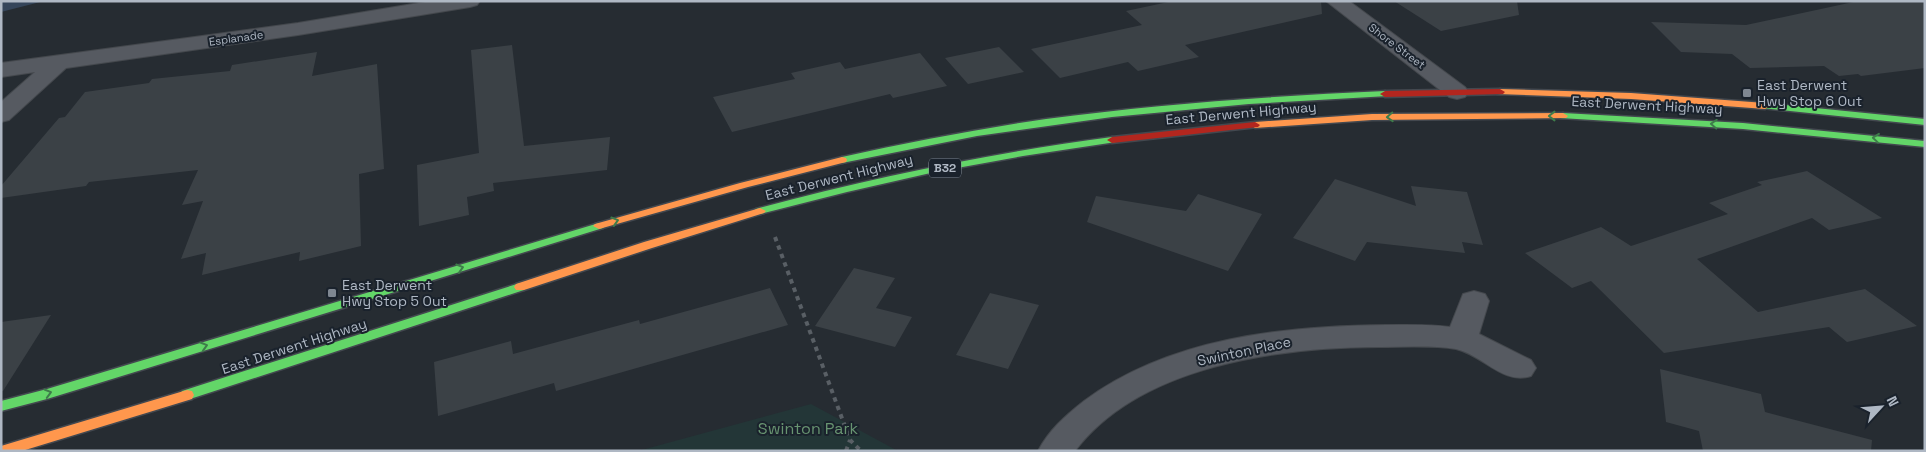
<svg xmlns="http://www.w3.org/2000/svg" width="1926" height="452" font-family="'Space Grotesk',sans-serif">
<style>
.green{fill:#233637}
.water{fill:#35455a}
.building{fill:#3b4146}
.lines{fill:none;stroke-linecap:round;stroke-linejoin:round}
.street-casing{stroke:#44484d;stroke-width:2}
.fast-casing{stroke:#43484f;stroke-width:3}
.slow-casing{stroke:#43484f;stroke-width:3}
.jam-casing{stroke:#43484f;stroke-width:3}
.path{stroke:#595f65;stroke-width:4;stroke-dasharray:4.5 4.5;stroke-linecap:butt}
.street{fill:#565a61;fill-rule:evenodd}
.fast{fill:#63d668;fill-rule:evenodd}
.slow{fill:#ff974d;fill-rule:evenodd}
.jam{fill:#b3261e;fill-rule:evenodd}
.oneway{stroke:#3e7c4a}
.poi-dot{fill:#7f8791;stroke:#1a222c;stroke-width:2}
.labels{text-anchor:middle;stroke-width:4;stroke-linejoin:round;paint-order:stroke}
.far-street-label{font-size:11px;fill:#afb8c4;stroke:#1a222c}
.shield{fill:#1a222c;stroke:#828b96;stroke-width:1}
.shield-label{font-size:12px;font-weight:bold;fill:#afb8c4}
.poi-label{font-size:14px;fill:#afb8c4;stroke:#1a222c;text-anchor:start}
.street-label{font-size:14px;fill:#afb8c4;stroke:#1a222c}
.near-park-label{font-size:16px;fill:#689471;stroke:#1a222c}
</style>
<rect width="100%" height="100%" fill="#262c32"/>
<path class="green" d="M811 404 898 451H638Z"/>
<path class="water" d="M1 1H44L1 12Z"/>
<path class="building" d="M1173 1H1321L1322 14 1185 45 1199 57 1138 71 1128 62 1060 78 1031 49 1142 25 1126 11Z
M1394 1H1517L1519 15 1441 31Z
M1858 1H1925V68L1861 76 1858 74 1839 76 1824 66 1750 68 1732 54 1681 52 1651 22 1746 25Z
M512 45 524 146 610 137 607 170 493 183 494 191 467 197 469 215 419 226 417 165 479 153 471 50Z
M999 47 1024 72 968 84 945 58Z
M317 52 312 76 377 64 384 169 359 174 361 246 299 261 300 252 202 275 206 253 181 259 203 201 182 205 198 170 89 182 86 186 1 198V186L59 118 65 117 85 92 149 83 152 79 230 71 232 65Z
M920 53 947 86 893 98 890 94 732 132 713 97 795 79 791 73 840 62 845 69Z
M1807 171 1882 218 1829 230 1812 218 1697 259 1758 312 1865 289 1917 326 1847 342 1829 327 1664 353 1591 281 1572 288 1525 253 1601 227 1631 246 1728 214 1709 203 1762 185 1757 182Z
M1335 179 1416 206 1411 186 1467 192 1483 245 1462 242 1465 253 1367 242 1355 261 1293 238Z
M1198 194 1262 214 1228 271 1087 222 1096 196 1186 211Z
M854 268 895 278 876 308 912 317 895 347 815 326Z
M770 288 788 325 556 391 554 383 438 416 434 362 511 341 513 354 639 320 640 324Z
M990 293 1039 305 1008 369 956 355Z
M51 315 3 391H1V322Z
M1660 369 1761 394 1765 412 1872 440 1871 451H1703L1699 431 1666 422Z"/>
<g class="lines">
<defs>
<path id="street" d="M431 1H480L477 5 470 7 298 35 66 68 9 120 1 122V102L35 72 1 77V63L298 23Z
M1326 1H1349L1465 87 1469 92 1465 97 1457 99 1449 97Z
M1474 291 1485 294 1489 301 1479 334 1531 360 1536 368 1531 376C1502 385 1483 355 1456 349 1431 345 1405 347 1380 347 1280 347 1140 365 1075 451H1038C1049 430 1065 416 1084 401 1169 338 1283 326 1386 325 1407 325 1429 324 1450 327L1463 294Z"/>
<path id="fast" d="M1385 91 1390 94 1388 96 1249 104 1112 117 977 136 842 163 837 160 842 157C910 142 978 129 1046 119 1159 104 1272 96 1385 91Z
M1765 103 1925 119V125L1762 108 1760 106 1762 104Z
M1563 113 1743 123 1925 141V147L1743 129 1560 118 1558 116Z
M1112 137 1116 138 1117 140 1116 142 1023 156 935 172 847 192 760 214 754 211 756 209C873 177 992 153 1112 137Z
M599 223 603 224 605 226 603 228 47 399 1 411V401L47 389Z
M520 283 526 287 524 290 187 400 182 399 180 395 182 391Z"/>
<path id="slow" d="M1500 89 1631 93 1765 103 1770 106 1765 109 1631 99 1497 94 1495 92Z
M1563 113 1568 116 1566 118 1372 120 1255 128 1250 125 1255 122 1372 114Z
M842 157 846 158 847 160 846 162 748 187 599 229 593 226 595 224 740 183Z
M760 208 766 211 764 213 652 248 524 290H516L514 287 516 284 644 242Z
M187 390 192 391 194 395 192 399 22 451H1V446Z"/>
<path id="jam" d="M1500 89 1505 92 1503 94 1385 97 1380 94 1385 91Z
M1255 122 1260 125 1258 127 1112 143 1107 140 1112 137Z"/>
</defs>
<use href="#street" class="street-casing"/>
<use href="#fast" class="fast-casing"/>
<use href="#slow" class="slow-casing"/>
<use href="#jam" class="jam-casing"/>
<path class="path" d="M775 237 850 440 861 451
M846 451 850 440"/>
<use href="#street" class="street"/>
<use href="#fast" class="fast"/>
<use href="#slow" class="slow"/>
<use href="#jam" class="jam"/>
</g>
<defs><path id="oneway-chevron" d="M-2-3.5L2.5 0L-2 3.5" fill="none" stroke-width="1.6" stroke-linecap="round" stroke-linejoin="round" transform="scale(1.25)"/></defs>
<g class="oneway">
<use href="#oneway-chevron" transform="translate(1552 116) rotate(-180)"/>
<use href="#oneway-chevron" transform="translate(1390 117) rotate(177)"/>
<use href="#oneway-chevron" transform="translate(1714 124) rotate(-177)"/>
<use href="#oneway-chevron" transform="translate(1876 138) rotate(-174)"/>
<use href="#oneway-chevron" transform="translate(615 221) rotate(-17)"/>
<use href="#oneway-chevron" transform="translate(460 268) rotate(-17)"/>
<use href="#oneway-chevron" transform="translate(204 346) rotate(-17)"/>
<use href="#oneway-chevron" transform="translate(48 393) rotate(-16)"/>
</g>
<g class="poi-dot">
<rect x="1742" y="88" width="10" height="10" rx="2.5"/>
<rect x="327" y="288" width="10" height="10" rx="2.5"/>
</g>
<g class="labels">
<g class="far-street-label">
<text transform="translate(236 38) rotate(-8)" y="4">Esplanade</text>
<text transform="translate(1397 46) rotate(37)" y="4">Shore Street</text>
</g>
<rect class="shield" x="929" y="158.5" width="32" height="19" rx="4"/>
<g class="shield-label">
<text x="945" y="172">B32</text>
</g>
<g class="poi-label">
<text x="1757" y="90">East Derwent<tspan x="1757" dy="16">Hwy Stop 6 Out</tspan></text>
<text x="342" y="290">East Derwent<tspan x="342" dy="16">Hwy Stop 5 Out</tspan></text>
</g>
<g class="street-label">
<text transform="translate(1647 105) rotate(3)" y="5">East Derwent Highway</text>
<text transform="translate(1241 113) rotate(-5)" y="5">East Derwent Highway</text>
<text transform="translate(839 177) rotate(-14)" y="5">East Derwent Highway</text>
<text transform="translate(294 346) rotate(-18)" y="5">East Derwent Highway</text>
<text transform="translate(1244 351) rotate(-12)" y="5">Swinton Place</text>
</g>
<g class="near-park-label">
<text x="808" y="434">Swinton Park</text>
</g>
</g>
<rect width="1926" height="452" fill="none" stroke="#afb8c4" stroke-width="5"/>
<g transform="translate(1881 407) rotate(64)" stroke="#1a222c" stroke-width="4" paint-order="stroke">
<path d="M0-4L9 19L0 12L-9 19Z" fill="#afb8c4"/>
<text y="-8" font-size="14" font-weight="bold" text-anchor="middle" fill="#afb8c4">N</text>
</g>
</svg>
